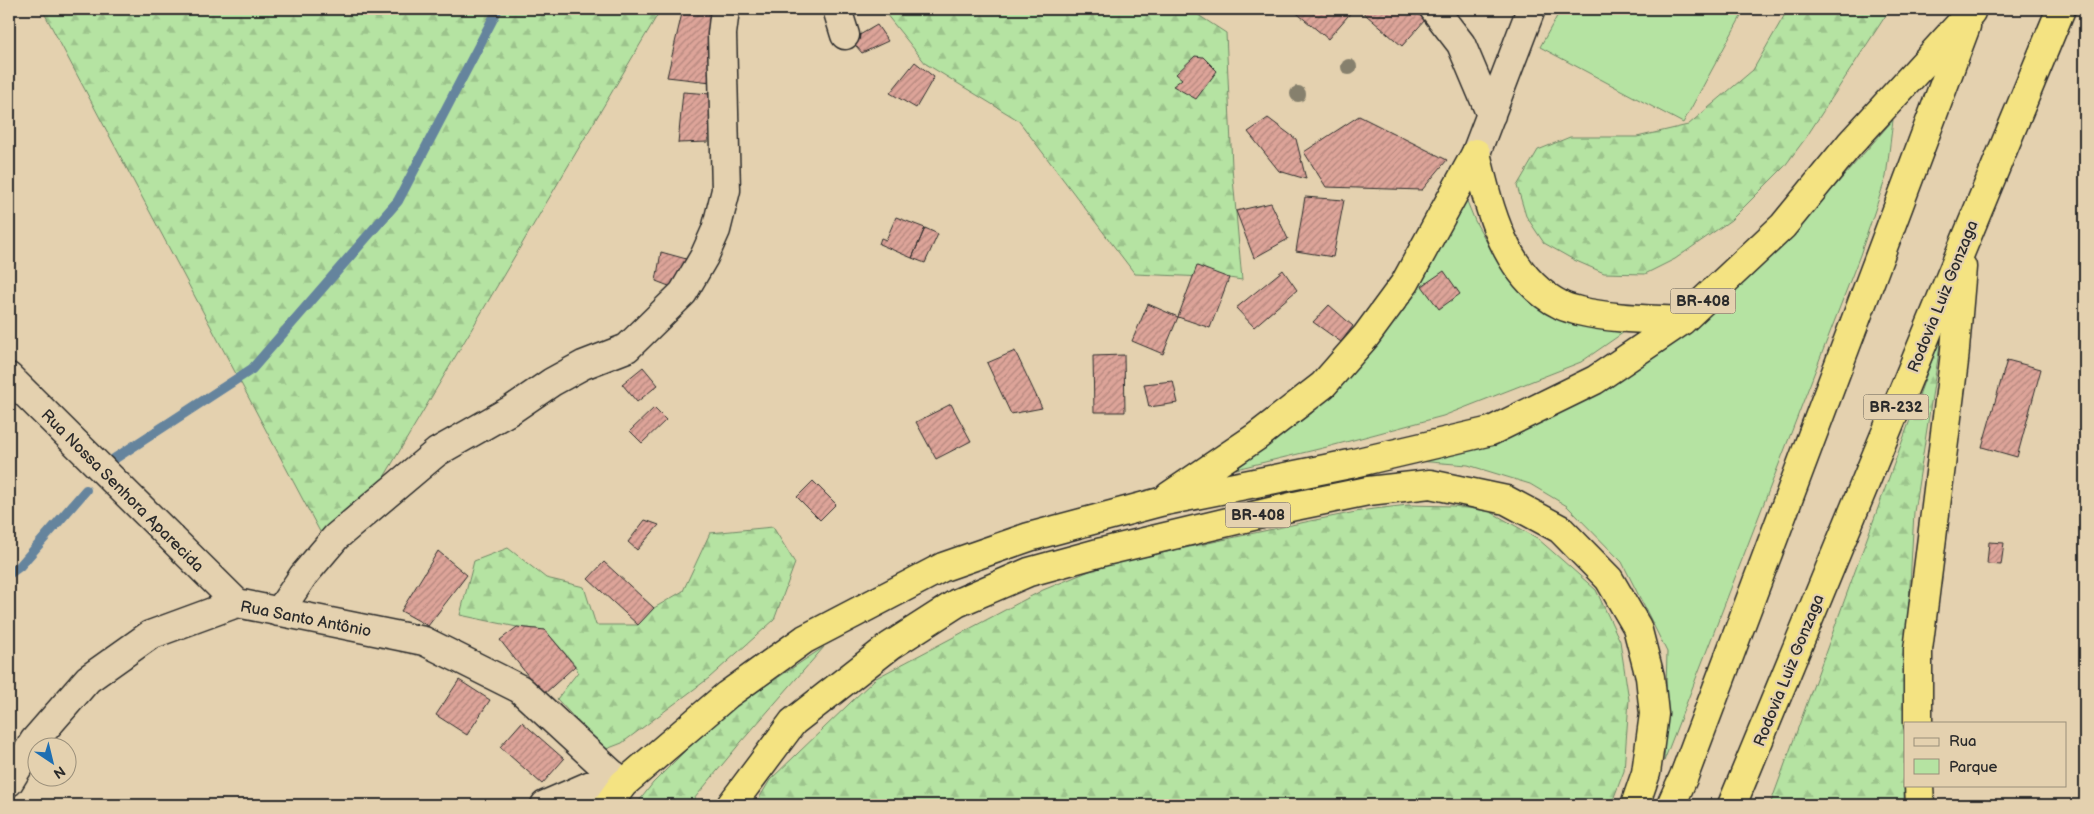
<svg xmlns="http://www.w3.org/2000/svg" width="2094" height="814" font-family="'Balsamiq Sans',sans-serif">
<style>
.green{fill:#b5e3a2;stroke:#708766}
.forest{fill:url(#forest-firs);stroke:#708766}
.lines{fill:none;stroke-linecap:round;stroke-linejoin:round}
.stream{stroke:#65849d;stroke-width:10}
.building{fill:url(#building-hatch);stroke:#2b2b2b}
.minor-casing{stroke:#2b2b2b;stroke-width:31}
.highway-casing{stroke:#2b2b2b;stroke-width:31}
.minor{stroke:#e4d1af;stroke-width:28}
.highway{stroke:#f4e382;stroke-width:28}
.tree{fill:#86806d}
.labels{text-anchor:middle;stroke-width:4.5;stroke-linejoin:round;paint-order:stroke}
.shield{fill:#e4d1af;stroke:#625d53;stroke-width:1}
.shield-label{font-size:15px;font-weight:bold;fill:#2b2b2b}
.street-label{font-size:16px;fill:#2b2b2b;stroke:#e4d1af}
</style>
<defs>
<pattern id="forest-firs" width="22" height="20" patternUnits="userSpaceOnUse" patternTransform="scale(1.25)"><rect width="22" height="20" fill="#b5e3a2"/><path d="M5 1l3.5 6h-7zM16 11l3.5 6h-7z" fill="#9cc38c"/></pattern>
<pattern id="building-hatch" width="6" height="6" patternUnits="userSpaceOnUse" patternTransform="scale(1.25)"><rect width="6" height="6" fill="#dda499"/><path d="M-1 1l2-2M0 6l6-6M5 7l2-2" fill="none" stroke="#b3867d"/></pattern>
</defs>
<rect width="100%" height="100%" fill="#e4d1af"/>
<filter id="ink" filterUnits="userSpaceOnUse"><feTurbulence type="fractalNoise" baseFrequency=".02" numOctaves="2"/><feDisplacementMap in="SourceGraphic" scale="10" xChannelSelector="R" yChannelSelector="G"/><feConvolveMatrix kernelMatrix="1 2 1 2 8 2 1 2 1" color-interpolation-filters="sRGB"/></filter>
<g filter="url(#ink)">
<path class="green" d="M1561 9H1745L1683 123 1540 47Z
M1893 120 1886 177 1860 255 1664 761 1667 652 1622 562 1567 506 1530 484 1468 465 1404 460 1497 440 1795 232Z
M1464 194 1475 221 1489 246 1507 269 1630 328 1581 362 1443 416 1327 447 1236 469 1312 413 1347 377Z"/>
<path class="forest" d="M42 9H661L335 560Z
M882 9H1189L1226 33 1232 167 1242 280 1229 278 1135 274 1018 120 926 64Z
M1788 9H1890L1805 139 1784 167 1731 220 1675 259 1645 274 1604 273 1574 260 1544 243 1526 216 1517 186 1538 150 1570 137H1637L1688 125 1753 70Z
M1942 332 1914 512 1905 674 1904 805H1770Z
M1408 505 1453 506 1489 511 1537 538 1596 590 1620 641 1629 700 1624 771 1611 805H755L770 780 876 678 1043 590 1102 566 1310 521 1366 510Z
M773 527 795 563 774 620 709 678 622 743 604 750 557 699 578 672 575 665 545 630 517 627 460 615 474 561 508 548 546 578 584 587 596 625H638L654 608 683 591 710 533Z
M824 647 741 742 689 805H636L653 783 720 716Z"/>
<g class="lines">
<path class="stream" d="M114 459 252 369 398 201 498 9
M9 574 20 566 86 490"/>
</g>
<path class="building" d="M683 9H717L711 82 667 77Z
M1294 9H1354L1328 39 1293 10Z
M1359 9H1412L1425 20 1402 46Z
M877 25 888 41 862 53 851 40Z
M1195 56 1203 57 1217 71 1196 99 1173 86 1182 79 1176 74Z
M915 62 934 77 916 108 890 93Z
M683 92 711 94 708 142 678 143Z
M1359 116 1447 160 1422 190 1326 187 1304 152Z
M1268 118 1296 139 1306 179 1279 171 1248 132Z
M1305 197 1344 200 1333 257 1296 251Z
M1271 203 1288 239 1254 258 1236 211Z
M896 217 925 228 912 258 879 244 881 238 886 240Z
M925 228 938 234 925 263 912 258Z
M661 252 690 260 674 288 656 281Z
M1197 266 1229 278 1210 328 1178 317Z
M1283 270 1297 290 1254 327 1236 308Z
M1444 271 1460 294 1439 309 1422 286Z
M1148 304 1178 317 1163 354 1132 341Z
M1329 305 1353 326 1341 342 1313 322Z
M1015 351 1042 408 1011 414 987 363Z
M1124 355 1125 412H1094L1093 356Z
M2007 360 2041 369 2017 457 1982 447Z
M643 367 658 385 637 402 622 384Z
M1173 381 1178 403 1149 407 1144 384Z
M951 404 971 441 936 459 916 422Z
M654 408 666 420 642 443 630 431Z
M813 481 836 504 820 520 797 497Z
M645 520 659 525 637 550 628 542Z
M1989 542 2004 543 2001 565 1987 564Z
M438 551 467 575 428 626 401 611Z
M604 562 654 608 638 625 588 579Z
M517 627 545 630 575 666 543 695 500 640Z
M459 680 490 700 467 735 436 715Z
M522 722 564 759 542 784 500 747Z"/>
<g class="lines">
<defs>
<path id="minor" d="M837 9 845 35
M1434 9 1461 44 1491 115
M1476 153 1531 9
M9 377 237 603
M279 612 303 576 336 537 437 452 511 410 552 382 583 365 627 348 683 293 704 257 716 230 726 190 722 34 725 9
M9 782 34 741 88 679 150 635 237 603 424 641 520 689 623 784
M545 805 614 775"/>
<path id="highway" d="M1476 153C1489 209 1505 277 1561 305 1566 308 1573 309 1579 311 1613 319 1647 319 1682 321
M1169 496 1256 437 1323 385 1366 336 1405 283 1476 153
M1918 723V650L1954 361 1962 267
M1919 785 1920 805
M608 805 623 784 727 695 805 639 943 567 1029 537 1160 502 1350 464 1491 431 1595 380 1682 321 1783 226 1850 144 1971 12
M731 805 793 722 890 646 957 603 1029 572 1102 552 1295 506 1368 491 1430 484 1506 500 1560 529 1609 579 1637 627 1650 677 1654 714 1646 773 1635 805
M1671 805 1684 776C1779 526 1872 276 1966 26
M1732 805 2061 9"/>
</defs>
<use href="#minor" class="minor-casing"/>
<use href="#highway" class="highway-casing"/>
<use href="#minor" class="minor"/>
<use href="#highway" class="highway"/>
</g>
<g class="tree">
<circle cx="1349" cy="67" r="8"/>
<circle cx="1298" cy="94" r="8"/>
</g>
</g>
<g class="labels">
<g class="shield">
<rect x="1670.5" y="288.5" width="65" height="25" rx="4"/>
<rect x="1863.5" y="394.5" width="65" height="25" rx="4"/>
<rect x="1225.5" y="502.5" width="65" height="25" rx="4"/>
</g>
<g class="shield-label">
<text x="1703" y="306">BR-408</text>
<text x="1896" y="412">BR-232</text>
<text x="1258" y="520">BR-408</text>
</g>
<g class="street-label">
<text transform="translate(1942 296) rotate(-68)" y="6">Rodovia Luiz Gonzaga</text>
<text transform="translate(123 490) rotate(45)" y="6">Rua Nossa Senhora Aparecida</text>
<text transform="translate(306 618) rotate(11)" y="6">Rua Santo Antônio</text>
<text transform="translate(1788 670) rotate(-68)" y="6">Rodovia Luiz Gonzaga</text>
</g>
</g>
<rect width="2094" height="814" fill="none" stroke="#e4d1af" stroke-width="30"/>
<rect x="15" y="15" width="2064" height="784" fill="none" stroke="#2b2b2b" stroke-width="2" filter="url(#ink)"/>
<rect x="1904" y="722" width="162" height="65" fill="#e4d1af" stroke="#9a8f7a"/>
<rect x="1914" y="738" width="25" height="8" fill="#e4d1af" stroke="#9a8f7a"/>
<text x="1949" y="746" font-size="15" fill="#2b2b2b">Rua</text>
<rect x="1914" y="759" width="25" height="15" fill="#b5e3a2" stroke="#9a8f7a"/>
<text x="1949" y="772" font-size="15" fill="#2b2b2b">Parque</text>
<g transform="translate(52 762) rotate(145)"><circle r="24" fill="#e4d1af" stroke="#9a8f7a"/>
<path d="M0-4L9 19L0 12L-9 19Z" fill="#1f6fb2"/>
<text y="-8" font-size="14" font-weight="bold" text-anchor="middle" fill="#2b2b2b">N</text>
</g>
</svg>
